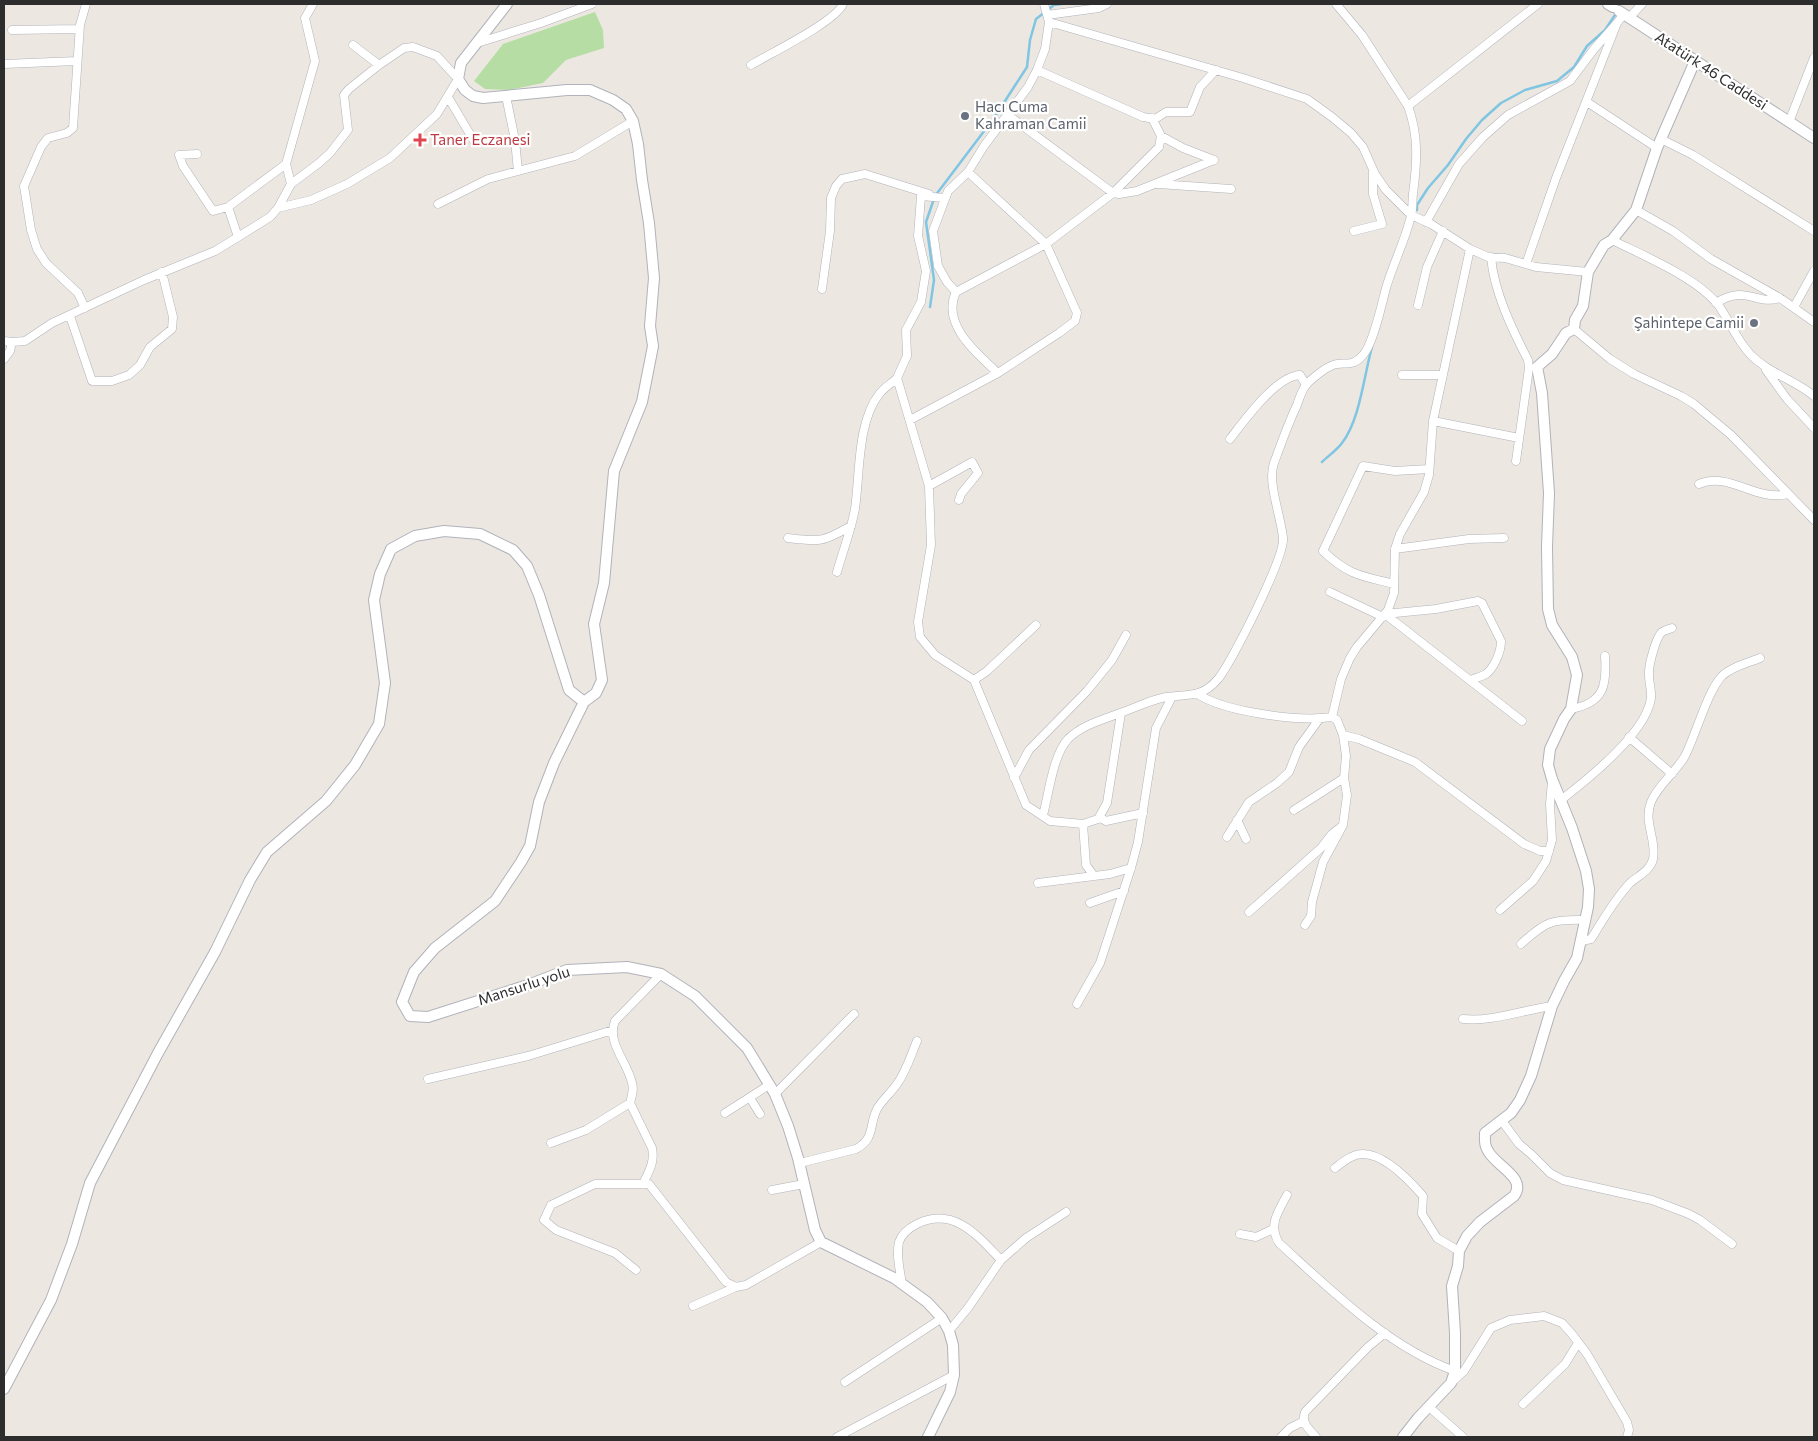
<svg xmlns="http://www.w3.org/2000/svg" width="1818" height="1441" font-family="Commissioner,sans-serif">
<style>
.green{fill:#b6dda4}
.lines{fill:none;stroke-linecap:round;stroke-linejoin:round}
.stream{stroke:#80c5e2;stroke-width:2.5}
.minor-casing{stroke:#b1b2bb;stroke-width:9}
.tertiary-casing{stroke:#b1b2bb;stroke-width:12}
.minor{stroke:#fff;stroke-width:8}
.tertiary{stroke:#fff;stroke-width:10}
.worship-dot{fill:#6b7280;stroke:#fff;stroke-width:2}
.health-dot{fill:#e0444e;stroke:#fff;stroke-width:2}
.labels{text-anchor:middle;stroke-width:4.5;stroke-linejoin:round;paint-order:stroke}
.street-label{font-size:15px;fill:#2d2d2d;stroke:#fff}
.worship-label{font-size:15px;fill:#5b616d;stroke:#fff;text-anchor:start}
.health-label{font-size:15px;fill:#be3a42;stroke:#fff;text-anchor:start}
</style>
<rect width="100%" height="100%" fill="#ece8e1"/>
<path class="green" d="M595 12 603 30 604 48 566 60 543 83 509 90 485 89 474 81 503 44Z"/>
<g class="lines">
<path class="stream" d="M1417 210V205L1428 188 1448 165 1466 139 1482 120 1501 103 1525 90 1557 81 1574 67 1587 46 1605 30 1617 12
M930 307 934 280 926 222 935 196 994 118 1027 67 1030 40 1036 19 1054 5 1062 4
M1322 462C1328 456 1337 450 1342 443 1360 420 1364 375 1372 347"/>
<defs>
<path id="minor" d="M1336 4 1362 35 1408 106 1538 4
M1047 15 1099 8 1107 4
M1629 18 1642 4
M1049 22 1243 78 1307 99 1332 117 1351 133 1363 147 1375 174 1386 190 1411 215 1431 224 1470 249 1488 257 1505 258 1536 267 1588 272
M12 30 79 29
M477 43 541 23 592 4
M353 45 379 65
M4 64 77 61
M751 65C771 53 835 22 843 4
M1037 70 1143 117 1155 119 1166 112H1190L1200 87 1216 70
M506 96 515 140 518 171
M448 97 474 141
M1587 102 1657 148
M1008 115 1113 193 1119 194 1137 191 1214 160
M1789 122 1814 58
M1161 136 1183 148 1214 160
M1661 139 1693 155 1814 231
M197 154 179 155 183 166 213 211 228 207
M286 164 291 184
M968 172 1046 244 1077 313 1075 321 1059 333 998 373C976 353 941 324 956 292L947 282 938 266 933 231 948 191 968 172 984 146 1028 87 1037 70 1045 49 1049 22 1044 4
M1158 184 1231 189
M945 198 921 196 918 236 926 271 921 302 906 330 907 356 897 378 929 486 931 545 918 622 920 637 935 655 974 680 1026 805 1050 821 1083 824 1098 819 1107 803 1121 713
M438 204 488 179 575 156 633 121
M1636 210 1673 231 1711 259 1780 298 1814 322
M1426 222 1459 164 1483 137 1508 115 1570 81 1594 49 1617 23
M1354 231 1382 224 1373 194V171
M238 237 228 207 286 164 315 61 305 18 313 4
M1612 240C1644 256 1698 278 1719 306 1730 322 1737 340 1750 354 1768 373 1795 380 1814 396
M1491 257C1494 292 1512 329 1528 360L1529 368 1516 461
M1526 264 1556 178 1617 23 1624 14
M822 289 830 231 831 198 836 186 842 179 865 174 929 194
M956 292 1046 244 1113 193 1159 147 1161 136 1152 118
M1716 303C1747 284 1755 306 1780 298
M1418 305 1427 267 1443 231
M1794 307 1814 271
M85 308 78 293 46 263 37 249 31 230 24 186 41 147 48 138 67 133 73 128 80 25 86 4
M70 316 92 381H112L129 375 140 365 150 347 172 329 173 317 162 272
M1574 329 1610 359 1634 374 1681 396 1694 404 1731 435 1814 520
M4 341 12 342 25 341 52 323 144 280 215 251 238 237 270 217 278 208 291 184 319 163 330 153 348 130 344 95 349 89 379 65 404 48 413 47 437 56 458 79 437 114 390 158 347 184 311 200 278 208
M4 359 10 351 12 342
M1766 370 1787 399 1814 428
M1402 375H1443
M910 420 998 373
M1433 421 1519 438
M1230 439C1244 421 1276 376 1300 375L1306 385
M1699 484C1729 471 1756 502 1788 494
M929 486 972 462 978 473 961 494 959 500
M788 538C820 542 823 542 851 526
M1395 549 1469 539 1504 538
M837 572C843 551 851 530 855 509 860 474 857 421 880 393 885 387 892 383 897 378
M1394 584C1361 576 1348 575 1323 551L1363 466 1395 471 1429 469
M1330 592 1383 617
M974 680 987 671 1036 625
M1471 680C1475 678 1481 677 1486 674 1494 668 1501 652 1501 641L1482 603 1478 601 1436 609 1385 614 1522 721
M1199 695C1227 712 1299 722 1332 717L1341 679 1350 658 1357 647 1388 610 1394 593 1395 549 1400 534 1424 492 1429 475 1433 421 1470 249
M1571 709C1604 703 1607 686 1605 656
M1343 735 1359 739 1415 762 1524 844 1540 851H1549
M1629 737 1672 774
M1014 778 1029 750 1087 691 1112 660 1126 635
M1561 800C1587 780 1647 732 1651 698 1652 690 1648 680 1649 672 1649 664 1656 637 1662 632 1665 630 1669 629 1672 628
M1294 810 1344 778
M1043 815C1049 793 1053 755 1068 739 1082 725 1102 720 1120 713 1135 708 1150 700 1166 697 1189 694 1202 698 1218 679 1232 662 1285 557 1283 538 1281 516 1267 482 1274 463 1281 444 1288 424 1297 405 1299 399 1302 390 1306 385 1310 380 1325 368 1331 366 1342 360 1352 369 1363 355 1373 345 1382 303 1386 288 1393 264 1405 241 1411 216 1413 209 1412 201 1413 194 1417 163 1419 136 1408 106
M1099 817 1106 821 1143 813
M1237 820 1246 839
M1083 824 1086 865 1094 876
M1227 837 1249 802 1277 783 1289 772 1299 747 1320 718
M1038 883 1110 874 1131 868
M1090 903 1124 891
M1500 910 1533 881 1546 861 1552 840 1550 804 1552 781
M1249 912 1321 848 1332 834 1342 826
M1305 925 1311 916 1312 902 1323 862 1343 825 1347 795 1344 778 1346 756 1343 735 1337 720 1332 717
M1582 941 1591 939C1603 920 1614 900 1630 883 1638 876 1651 870 1653 859 1657 840 1643 822 1651 802 1658 785 1676 772 1685 756 1696 735 1707 692 1722 676 1731 667 1748 663 1760 658
M1521 944C1546 921 1552 919 1586 920
M1077 1004 1100 963 1131 868 1138 842 1156 728 1172 697
M1463 1019C1492 1022 1523 1010 1552 1006
M428 1079 528 1056 613 1030
M775 1094 854 1014
M750 1098 760 1114
M630 1103 652 1148C655 1162 649 1171 643 1184
M725 1113 769 1085
M1502 1121 1519 1144 1531 1154 1550 1173 1563 1180 1652 1200 1689 1214 1700 1220 1732 1244
M551 1143 586 1130 630 1103C632 1096 634 1089 632 1083 628 1063 606 1042 615 1021L661 974
M800 1163 856 1149C875 1139 869 1125 877 1109 882 1100 891 1093 897 1084 906 1072 911 1055 917 1041
M1335 1168C1343 1162 1352 1154 1363 1154 1384 1154 1410 1181 1423 1196L1422 1214 1437 1238 1459 1251
M772 1190 804 1184
M1287 1195C1278 1212 1268 1225 1279 1243 1331 1290 1389 1348 1455 1371
M1240 1234 1256 1237 1273 1229
M636 1270 615 1253 556 1230 544 1220 551 1205 595 1184H649L726 1282 736 1287 746 1285 821 1242
M902 1284C900 1271 896 1255 899 1242 902 1233 909 1228 917 1224 954 1206 978 1236 1001 1260
M693 1306 736 1287
M949 1331 968 1308 1001 1260 1026 1238 1066 1212
M845 1382 942 1318
M1452 1382 1464 1371 1491 1328 1510 1320 1544 1316 1562 1323 1572 1334 1587 1354 1627 1422 1629 1430 1627 1437
M1523 1404 1565 1364 1578 1343
M1429 1407 1463 1437
M837 1437 954 1375
M1281 1437 1290 1428 1304 1421
M1316 1437C1309 1429 1301 1423 1305 1412L1368 1347 1385 1333"/>
<path id="tertiary" d="M1608 4 1613 7
M1619 11 1814 138
M584 702 554 763 539 802 530 846 521 862 495 901 435 948 414 972 402 1002 410 1016 428 1017 528 985 567 970 627 967 661 974 695 996 747 1048 775 1094 788 1126 798 1158 815 1230 821 1242 894 1278 927 1302 942 1318 949 1331 953 1345 954 1375 950 1392 928 1437
M4 1389 51 1300 72 1244 90 1183 158 1053 215 952 250 880 267 852 326 801 355 765 379 724 385 683 374 600 380 574 391 549 415 536 444 531 480 534 513 550 527 566 539 595 569 690 584 702 596 693 602 680 594 624 604 583 614 471 642 402 653 346 650 326 654 278 649 223 642 180 638 144 633 121 626 109 613 100 590 90H567L483 98 473 96 465 90 458 79 461 63 507 4
M1403 1437 1418 1418 1451 1383 1455 1371V1333L1452 1286 1458 1266 1459 1251 1467 1236 1480 1222 1514 1196C1528 1177 1493 1165 1487 1149 1484 1144 1485 1138 1485 1133L1511 1113 1520 1100 1531 1076 1552 1006 1564 981 1577 958 1588 907 1589 889 1586 871 1572 828 1552 779 1548 765 1550 749 1564 719 1571 709 1577 675 1572 657 1552 625 1548 609 1547 547 1549 493 1542 393 1537 367 1552 354 1566 333 1574 329 1575 320 1583 306 1588 272 1604 245 1612 240 1636 210 1657 148 1695 61"/>
</defs>
<use href="#minor" class="minor-casing"/>
<use href="#tertiary" class="tertiary-casing"/>
<use href="#minor" class="minor"/>
<use href="#tertiary" class="tertiary"/>
</g>
<g class="worship-dot">
<circle cx="965" cy="116" r="5"/>
<circle cx="1754" cy="323" r="5"/>
</g>
<path class="health-dot" d="M417.5 132.5h5v5h5v5h-5v5h-5v-5h-5v-5h5z"/>
<g class="labels">
<g class="street-label">
<text transform="translate(1711 71) rotate(33)" y="5">Atatürk 46 Caddesi</text>
<text transform="translate(524 986) rotate(-18)" y="5">Mansurlu yolu</text>
</g>
<g class="worship-label">
<text x="975" y="112">Hacı Cuma<tspan x="975" dy="17">Kahraman Camii</tspan></text>
<text x="1744" y="328" text-anchor="end">Şahintepe Camii</text>
</g>
<g class="health-label">
<text x="430" y="145">Taner Eczanesi</text>
</g>
</g>
<rect width="1818" height="1441" fill="none" stroke="#2d2d2d" stroke-width="10"/>
</svg>
